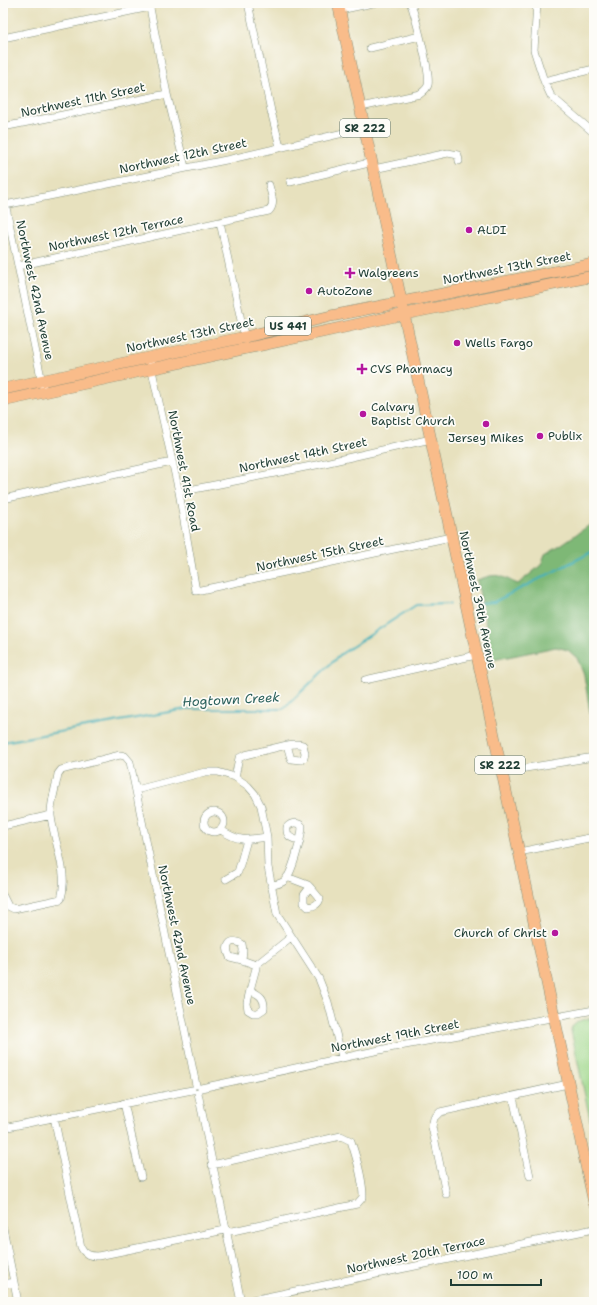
<svg xmlns="http://www.w3.org/2000/svg" width="597" height="1305" font-family="'Shantell Sans',sans-serif">
<style>
.green{fill:#9ed78a;stroke:#5e8a5f}
.forest{fill:#7eb876;stroke:#4e7a55}
.lines{fill:none;stroke-linecap:round;stroke-linejoin:round}
.stream{stroke:#42b1bb;stroke-width:2}
.minor-casing{stroke:#838f79;stroke-width:8}
.primary-casing{stroke:#838f79;stroke-width:12}
.minor{stroke:#fff;stroke-width:7}
.primary{stroke:#f9bc8a;stroke-width:11}
.poi-dot{fill:#b5179e;stroke:#fdfcf7;stroke-width:1.5}
.labels{text-anchor:middle;stroke-width:3.5;stroke-linejoin:round;paint-order:stroke}
.shield{fill:#fdfcf7;stroke:#62766e;stroke-width:1}
.shield-label{font-size:11px;font-weight:bold;fill:#1f3d34}
.street-label{font-size:12px;fill:#1f3d34;stroke:#fdfcf7}
.poi-label{font-size:12px;fill:#1f3d34;stroke:#fdfcf7;text-anchor:start}
.water-label{font-size:13px;font-style:italic;fill:#2a605c;stroke:#fdfcf7}
</style>
<rect width="100%" height="100%" fill="#fdfcf7"/>
<filter id="ink" filterUnits="userSpaceOnUse"><feTurbulence type="fractalNoise" baseFrequency=".025" numOctaves="2"/><feDisplacementMap in="SourceGraphic" scale="8" xChannelSelector="R" yChannelSelector="G"/><feConvolveMatrix kernelMatrix="1 2 1 2 8 2 1 2 1" color-interpolation-filters="sRGB"/></filter>
<filter id="wash" filterUnits="userSpaceOnUse"><feTurbulence type="fractalNoise" baseFrequency=".012" numOctaves="4" result="noise"/><feDisplacementMap in="SourceGraphic" scale="16" xChannelSelector="R" yChannelSelector="G"/><feGaussianBlur stdDeviation="0.9" result="paint"/><feColorMatrix in="noise" values="0 0 0 0 0 0 0 0 0 0 0 0 0 0 0 0 0 1.4 0 .05"/><feComposite in="paint" operator="in"/></filter>
<g filter="url(#wash)">
<rect width="100%" height="100%" fill="#e7e1be"/>
<path class="green" d="M594 1018V1138L571 1030C573 1019 585 1020 594 1018Z"/>
<path class="forest" d="M594 522V737L584 675 577 658 568 650 556 647 493 660 477 580C484 578 492 574 500 576 505 577 512 582 518 584L541 565 545 554 562 544Z"/>
<g class="lines">
<path class="stream" d="M480 603 494 602 594 551
M3 742 186 709H283L341 654 416 605 450 604"/>
</g>
</g>
<g filter="url(#ink)">
<g class="lines">
<defs>
<path id="minor" d="M149 3 167 94 185 167
M248 3 271 111 280 147
M537 3 534 50 544 81 551 96 594 133
M340 10 373 3
M3 38 150 7
M370 48 420 36
M544 81 594 69
M361 107 420 94C424 91 427 89 428 85 431 74 416 20 412 7L410 3
M3 127 167 94
M374 169 448 153 458 155 459 161
M290 182 373 162
M3 193 44 392
M5 205 231 159 365 128
M220 222 245 339
M18 266 269 211C276 204 271 194 269 185
M149 357 179 492 196 591 451 537
M179 492 316 465 431 439
M3 499 172 462
M365 680 476 655
M501 772 594 757
M235 777 239 758 245 755 287 745C293 744 297 743 303 745L305 753 304 758 300 760 291 759 287 745
M136 790 205 772H218L235 777 248 786 255 794 261 806 267 837 268 867 277 914 319 979 328 1002 342 1057
M204 822a10 10 0 1 1 20 0a10 10 0 1 1-20 0Z
M3 826 51 815
M221 830C239 842 246 840 267 837
M519 852 594 837
M287 877 308 885C312 889 316 894 320 899 318 905 314 906 308 907L304 903V895L310 887
M226 879 238 872 247 840
M271 886C275 884 282 884 285 880 292 874 302 836 302 826 297 822 291 822 287 827 286 837 291 838 300 841
M3 896 8 906 14 909 61 899C69 872 54 843 51 816 50 803 56 787 58 774L61 770 120 755 125 756 130 762 196 1085
M242 960 230 957C224 946 230 937 242 944L243 950 242 960 256 965V968L250 990C259 995 265 997 264 1009L258 1013H253L248 1010 247 1003 250 990
M256 965 291 937
M201 1088 389 1048 594 1010
M198 1093 241 1302
M513 1097 530 1176
M124 1103 141 1177
M54 1117 81 1247C85 1255 90 1256 98 1256L225 1230 233 1231 357 1204 363 1197C363 1179 357 1159 351 1141L341 1136 212 1165
M3 1128 192 1090
M446 1194 432 1127 434 1118 440 1112 568 1084
M3 1228 18 1302
M3 1284 14 1282
M242 1302 594 1229"/>
<path id="primary" d="M338 3C423 403 507 803 594 1203
M3 389 245 337 331 316 594 264
M3 401 405 314 594 276"/>
</defs>
<use href="#minor" class="minor-casing"/>
<use href="#primary" class="primary-casing"/>
<use href="#minor" class="minor"/>
<use href="#primary" class="primary"/>
</g>
</g>
<g class="poi-dot">
<circle cx="469" cy="230" r="4"/>
<path d="M348 267h4v4h4v4h-4v4h-4v-4h-4v-4h4z"/>
<circle cx="309" cy="291" r="4"/>
<circle cx="457" cy="343" r="4"/>
<path d="M360 363h4v4h4v4h-4v4h-4v-4h-4v-4h4z"/>
<circle cx="363" cy="414" r="4"/>
<circle cx="486" cy="424" r="4"/>
<circle cx="540" cy="436" r="4"/>
<circle cx="555" cy="933" r="4"/>
</g>
<g class="labels">
<g class="shield">
<rect x="340" y="119" width="50" height="18" rx="3"/>
<rect x="265" y="317" width="46" height="18" rx="3"/>
<rect x="475" y="756" width="50" height="18" rx="3"/>
</g>
<g class="shield-label">
<text x="365" y="132">SR 222</text>
<text x="288" y="330">US 441</text>
<text x="500" y="769">SR 222</text>
</g>
<g class="street-label">
<text transform="translate(83 100) rotate(-12)" y="4">Northwest 11th Street</text>
<text transform="translate(183 156) rotate(-12)" y="4">Northwest 12th Street</text>
<text transform="translate(116 233) rotate(-12)" y="4">Northwest 12th Terrace</text>
<text transform="translate(507 268) rotate(-11)" y="4">Northwest 13th Street</text>
<text transform="translate(35 290) rotate(78)" y="4">Northwest 42nd Avenue</text>
<text transform="translate(190 335) rotate(-12)" y="4">Northwest 13th Street</text>
<text transform="translate(303 455) rotate(-12)" y="4">Northwest 14th Street</text>
<text transform="translate(184 471) rotate(79)" y="4">Northwest 41st Road</text>
<text transform="translate(320 554) rotate(-12)" y="4">Northwest 15th Street</text>
<text transform="translate(478 600) rotate(78)" y="4">Northwest 39th Avenue</text>
<text transform="translate(177 935) rotate(78)" y="4">Northwest 42nd Avenue</text>
<text transform="translate(395 1036) rotate(-11)" y="4">Northwest 19th Street</text>
<text transform="translate(416 1255) rotate(-12)" y="4">Northwest 20th Terrace</text>
</g>
<g class="poi-label">
<text x="477" y="234">ALDI</text>
<text x="358" y="277">Walgreens</text>
<text x="317" y="295">AutoZone</text>
<text x="465" y="347">Wells Fargo</text>
<text x="370" y="373">CVS Pharmacy</text>
<text x="371" y="411">Calvary<tspan x="371" dy="14">Baptist Church</tspan></text>
<text x="548" y="440">Publix</text>
<text x="486" y="442" text-anchor="middle">Jersey Mikes</text>
<text x="547" y="937" text-anchor="end">Church of Christ</text>
</g>
<g class="water-label">
<text transform="translate(231 699) rotate(-3)" y="5">Hogtown Creek</text>
</g>
</g>
<rect width="597" height="1305" fill="none" stroke="#fdfcf7" stroke-width="16"/>
<path d="M451 1279v6h90v-6" fill="none" stroke="#1f3d34" stroke-width="2"/>
<text x="457" y="1279" font-size="12" fill="#1f3d34" stroke="#fdfcf7" stroke-width="3" paint-order="stroke">100 m</text>
</svg>
